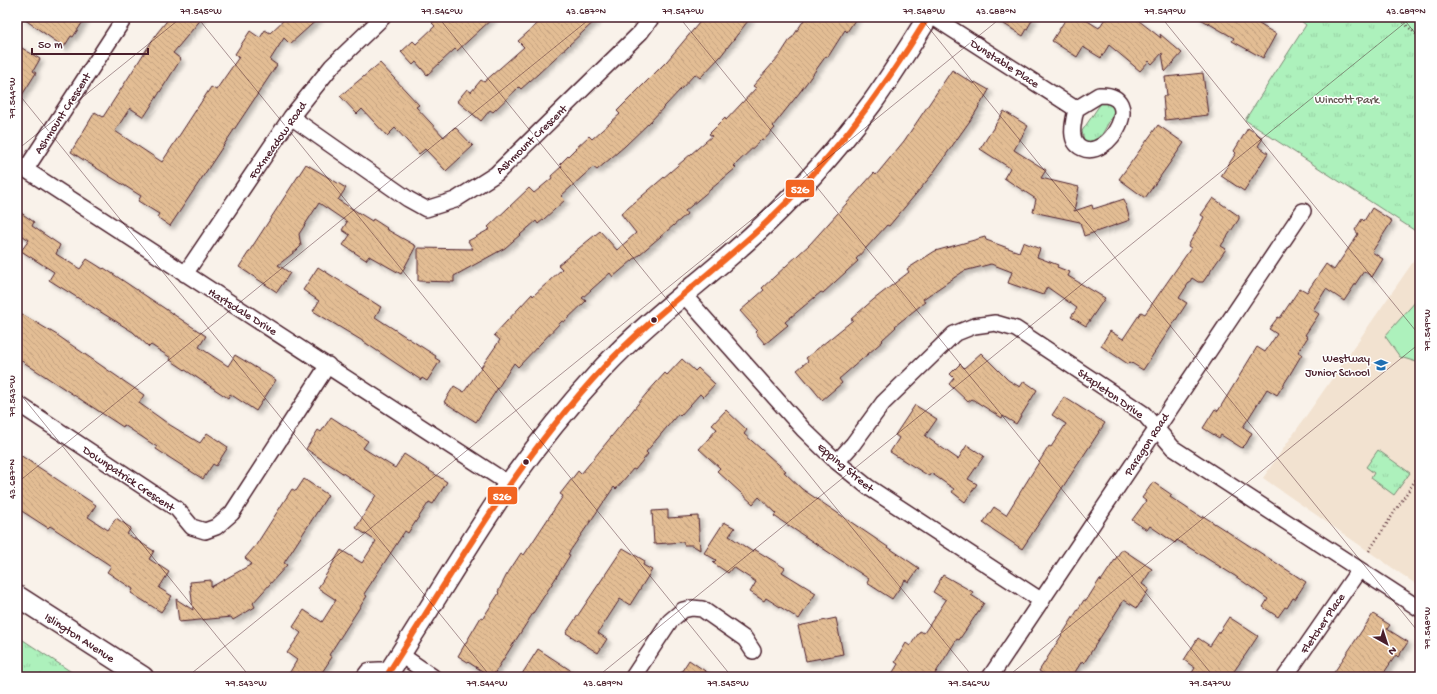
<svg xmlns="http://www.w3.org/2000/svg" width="1437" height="694" font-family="'Gochi Hand',sans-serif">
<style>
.built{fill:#f2e2d0}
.grass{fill:#adf1bc;stroke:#7c8874}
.park{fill:url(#park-tufts);stroke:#7c8874}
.building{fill:url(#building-back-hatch);stroke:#4a1f2b;filter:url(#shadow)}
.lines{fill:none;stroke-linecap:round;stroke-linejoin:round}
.minor-casing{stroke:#4a1f2b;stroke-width:18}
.major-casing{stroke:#4a1f2b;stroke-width:23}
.path{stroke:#4a1f2b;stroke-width:2.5;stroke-dasharray:1 3;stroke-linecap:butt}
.minor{stroke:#fff;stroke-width:15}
.major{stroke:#fff;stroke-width:20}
.bus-1-casing{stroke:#fff;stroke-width:9}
.bus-1{stroke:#f26522;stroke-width:6}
.ticks{fill:none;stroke:#4a1f2b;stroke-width:1;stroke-opacity:0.45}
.bus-dot{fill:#4a1f2b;stroke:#fff;stroke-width:1.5}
.labels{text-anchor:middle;stroke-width:3;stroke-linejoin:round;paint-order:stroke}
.street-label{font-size:12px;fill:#4a1f2b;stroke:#fff}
.park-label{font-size:12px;fill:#63544f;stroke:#fff}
.poi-label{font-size:12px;fill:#4a1f2b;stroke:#fff;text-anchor:end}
.line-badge{stroke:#fff;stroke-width:1.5}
.badge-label{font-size:11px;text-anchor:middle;font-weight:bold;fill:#fff}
.neatline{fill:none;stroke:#4a1f2b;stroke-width:1.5}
.ticks-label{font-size:10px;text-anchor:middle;fill:#4a1f2b}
</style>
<defs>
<pattern id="park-tufts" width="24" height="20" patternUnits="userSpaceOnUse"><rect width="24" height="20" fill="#adf1bc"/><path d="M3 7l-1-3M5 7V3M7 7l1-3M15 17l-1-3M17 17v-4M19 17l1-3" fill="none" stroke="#96cea2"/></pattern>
<pattern id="building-back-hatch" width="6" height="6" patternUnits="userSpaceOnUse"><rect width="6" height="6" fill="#e3bd94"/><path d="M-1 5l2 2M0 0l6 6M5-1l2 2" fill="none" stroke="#c4a280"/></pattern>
<filter id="shadow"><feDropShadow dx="3.5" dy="3.5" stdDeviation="2" flood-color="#0004"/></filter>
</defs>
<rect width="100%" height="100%" fill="#f9f2ea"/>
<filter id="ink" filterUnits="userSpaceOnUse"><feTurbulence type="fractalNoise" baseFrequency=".025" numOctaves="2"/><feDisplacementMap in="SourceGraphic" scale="8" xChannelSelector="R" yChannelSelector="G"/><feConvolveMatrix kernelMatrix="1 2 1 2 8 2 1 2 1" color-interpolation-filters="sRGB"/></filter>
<g filter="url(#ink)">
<path class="built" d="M1420 252V587L1263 478Z"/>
<path class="grass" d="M1415 292H1420V363L1400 357 1385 336 1417 300Z"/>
<path class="park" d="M1296 17H1420V234L1245 120 1306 25Z
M1101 103 1111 104 1115 111 1099 140 1089 144 1084 141 1082 131Z
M1378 450 1410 473 1394 495 1371 478 1374 473 1366 467Z
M17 636 79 677H17Z"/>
<path class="building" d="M21 17H86L73 37 71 36 64 47Z
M170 17H203L173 53 181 59 144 117 130 108 115 131 162 162 211 87 216 90 239 57 235 54 250 31 260 38 265 30 270 33 287 17H320L290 44 284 38 270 60 277 65 170 226 157 217 159 214 138 201 141 196 71 152 95 112 103 117 157 33Z
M439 17H448L454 23 460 17H494L457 51 455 49 427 75 416 62 413 65 401 52 413 41 416 44 435 26 432 23Z
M545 17H599L538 74 521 89 519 87 493 112 490 110 481 121 457 101 467 89 471 92 481 80 484 82 524 47 518 41Z
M704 17H751L720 57 700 78 695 74 650 122 625 146 597 170 593 167 561 196 565 200 544 219 538 224 536 221 505 248 454 276V282L418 281V248L473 249 468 241 490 229 488 227 529 188 534 193 552 178 551 176 562 166 560 164 576 148 589 136 592 139 620 114 617 111 667 61Z
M806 17H857L847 32 845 30 828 57 826 56 800 92 773 126 775 128 764 140 762 139 734 166 736 168 685 211 687 214 613 277 610 273 582 298 586 301 564 322 562 321 518 367 514 363 476 422 444 402 454 386 464 392 500 340 494 335 532 294 533 296 562 269 558 265 600 231 617 250 636 233 621 214 712 136 709 134 725 118 726 120 756 88 753 86 780 55 791 38H792Z
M993 17H1034L1023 36Z
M1067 17H1081L1099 28 1106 17H1134L1161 38 1160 34 1182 53 1165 72 1162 53 1152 64 1149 61 1140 71 1109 45 1101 58 1083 47 1077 57 1052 41Z
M1197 17H1263L1259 24 1276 34 1263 58 1232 41 1234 38Z
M17 45 40 59 33 71 36 73 17 103Z
M380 63 419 105 416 107 444 137 455 127 473 146 446 171 425 149 419 154 395 128 387 136 362 109 357 114 340 96Z
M952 70 974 84 975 82 989 90 974 115 931 176 889 226 887 225 856 259 858 261 823 293 821 292 785 322 788 325 765 344 755 332 757 330 740 311 764 290 762 288 810 244 874 173 876 175 904 141Z
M1203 73 1208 115 1165 120 1163 96H1167L1165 77Z
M1004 111 1028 126 1014 150 1046 170 1041 178 1079 187 1074 211 1092 205 1093 209 1124 199 1130 220 1084 236 1080 222 1033 212 1036 199 1004 178 1010 168 980 149Z
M1158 125 1184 143 1145 198 1119 179Z
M1248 128 1263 138 1258 146 1268 153 1244 191 1221 176 1236 153 1234 151Z
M306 164 346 188 338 200 372 221 373 219 387 228 386 229 416 246 401 274 369 256 366 260 343 245 350 235 342 230 347 222 319 203 299 234 301 246 297 250 278 265 290 273 277 292 239 267Z
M1213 198 1239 216V219L1221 246 1226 249 1203 282H1198L1192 278 1179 298 1187 303 1143 370 1130 362 1128 364 1101 346 1110 331 1123 339 1141 312 1145 314 1191 248 1188 246 1204 217 1201 215Z
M1372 208 1392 221 1372 252 1383 259 1372 277 1364 271 1344 301 1326 289 1313 310 1319 314 1305 335 1308 337 1298 352 1302 354 1289 376 1277 395 1267 389 1243 427 1252 433 1246 444 1242 448 1221 435 1219 438 1203 428 1215 409 1218 411 1257 347 1265 352 1277 334 1269 329 1278 317 1280 318 1300 288 1307 292 1326 264 1334 270 1358 234 1355 230 1362 219 1364 221Z
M17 210 34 222 32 226 60 245 56 254 80 269 87 259 103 269 104 268 206 336 199 347 228 366 235 355 276 380 256 411 230 394 228 398 170 360 171 358 151 345 149 347 133 332 49 280 54 272 21 251 29 240 17 232Z
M985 237 986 240 1019 252 1023 242 1040 249 1037 257 1058 265 1057 267 1070 272 1068 276 1105 298 1086 326 1071 317 1077 308 1047 287 1043 295 1008 283 1012 272 991 264 964 271 923 299 925 302 895 326 896 327 882 340 883 341 839 379 842 383 822 400 797 370 808 361 806 358 853 320 851 319 873 300 909 272 907 269 935 251Z
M318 267 381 307 375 317 436 356 435 358 440 361 427 381 422 378 421 380 361 340 313 311 319 301 303 290Z
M17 311 57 335 144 395 139 403 170 425 200 443 207 433 228 447 216 466 213 464 203 479 156 449 157 447 124 425 123 427 17 358Z
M981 353 1008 380 1020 387 1024 381 1037 390 1016 424 1003 416 1002 418 972 399 968 402 949 384 954 378 950 374 960 364 964 368Z
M682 359 695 371 698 368 715 384 703 397 700 394 680 416 678 414 646 452 648 454 635 470 633 469 616 489 614 487 568 554 570 555 557 576 492 677 458 656 481 617 483 618 499 593 498 592 506 576 521 553 524 555 563 496 560 494 578 471 581 474 646 394 665 373 667 375Z
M1064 397 1105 423 1022 549 983 523 994 507 1006 515 1049 446 1051 447 1066 424 1052 415Z
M915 405 937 419 925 436 958 459 967 445 984 456 968 479 977 484 965 502 952 492 954 489 931 473 929 476 890 452 899 438 895 435Z
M726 410 747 430 744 434 786 471 784 472 802 489 919 568 909 582 905 580 892 599 867 583 869 579 774 516 776 513 759 497 753 504 717 471 720 468 699 449 717 429 712 425Z
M331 417 368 441 363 448 395 468 404 454 447 482 433 504 429 502 408 533 405 531 364 594 367 596 329 655 332 657 319 677H287L297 660 287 653 301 633 293 627 304 610 322 622 336 600 318 588 341 550 362 563 376 541 356 528 376 495 306 449 318 430 321 432Z
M17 453 96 505 88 517 108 530 116 518 131 528 127 534 154 551 149 559 169 572 159 588 172 596 161 612 131 593 133 589 107 572 111 566 50 526 48 528 17 508Z
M304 479 328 495 284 563 287 565 253 603 255 607 233 620 231 617 179 622 176 599 193 610 190 582 211 580V587L252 564 245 558 256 545 292 489 296 491Z
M1153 482 1172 495 1170 497 1202 518 1203 516 1306 582 1295 599 1293 598 1287 608 1285 607 1278 617 1263 607 1268 599 1235 576 1177 540 1175 543 1150 526 1147 530 1132 520 1146 501 1142 498Z
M668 510V518L698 516 700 550 692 545H684L683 542 654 544 652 511Z
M724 522 735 528 729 536 753 552 754 549 785 568 782 572 816 593 799 619 766 598 764 601 750 592 756 582 733 567 728 573 713 563 716 560 704 553Z
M623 548 645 561 643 565 652 570 630 605 620 599 598 633 607 639 598 653 566 633Z
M1122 549 1152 569 1142 584 1149 589 1137 608 1124 600 1084 663 1082 661 1072 677H1048L1039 671 1084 600 1086 601 1100 579 1101 581Z
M943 575 973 592 971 595 984 603 959 640 957 639 933 677H890L898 664 895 662 906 643 910 646 920 631 924 633 946 600 933 592Z
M1373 614 1390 625 1387 629 1408 642 1398 657 1396 655 1381 677H1331Z
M1229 617 1258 636 1246 654 1230 677H1189L1195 668 1184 660 1198 638 1210 646Z
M836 618 843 654 806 661 798 626Z
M538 649 581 677H520Z
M689 660 714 677H678Z"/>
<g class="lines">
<defs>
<path id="minor" d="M933 17 1076 109
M1099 95C1147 93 1109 161 1082 148 1067 141 1074 120 1076 109Z
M291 117 408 199 426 209 455 200 496 174 641 32 652 17
M17 164 509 484
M26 169 125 17
M185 274 291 117 332 66 383 17
M683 294 803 429 837 462 868 487 1042 601
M17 403 177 509 192 527 205 531 216 527 232 513 328 365
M837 462 853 444 883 403 954 334 974 326 995 323 1016 329 1144 414 1173 448 1420 609
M401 655 433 677
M633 677 670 621 683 610 692 608 702 609 745 639 753 651
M990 677 1303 211
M1285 677 1359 570"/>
<path id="major" d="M17 596 143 677
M367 677 370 673 389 672
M390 677 389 672C430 609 467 545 509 484 538 443 570 404 604 367 649 319 703 281 751 237 796 196 836 151 872 103 892 75 910 46 928 17"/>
</defs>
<use href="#minor" class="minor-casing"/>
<use href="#major" class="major-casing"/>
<path class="path" d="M1398 17 1420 38
M1369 551 1420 473"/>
<use href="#minor" class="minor"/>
<use href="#major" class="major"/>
<defs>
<path id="bus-1" d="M390 677 389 672C456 567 518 459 604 367 654 314 714 272 767 222 831 161 882 92 928 17"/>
</defs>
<use href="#bus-1" class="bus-1-casing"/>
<use href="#bus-1" class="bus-1"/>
</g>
</g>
<path class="ticks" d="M197 17 732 677M438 17 973 677M679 17 1214 677M920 17 1420 634M1161 17 1420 336M1402 17 1420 39M17 92 491 677M17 150 182 17M17 390 250 677M17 483 592 17M187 677 1002 17M597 677 1412 17M1007 677 1420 343M1418 677 1420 675"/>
<defs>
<symbol id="school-bare" viewBox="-9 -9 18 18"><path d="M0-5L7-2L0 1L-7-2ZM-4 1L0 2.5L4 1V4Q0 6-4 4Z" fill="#1f6fb2" stroke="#fff" stroke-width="2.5" paint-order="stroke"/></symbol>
</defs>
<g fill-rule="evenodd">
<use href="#school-bare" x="1371" y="355" width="20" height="20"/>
</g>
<g class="bus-dot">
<circle cx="654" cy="320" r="3.5"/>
<circle cx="526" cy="462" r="3.5"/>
</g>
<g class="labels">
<g class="street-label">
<text transform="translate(1005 63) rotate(33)" y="4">Dunstable Place</text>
<text transform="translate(62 113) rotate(-57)" y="4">Ashmount Crescent</text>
<text transform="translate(531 139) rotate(-44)" y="4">Ashmount Crescent</text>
<text transform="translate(277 140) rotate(-55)" y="4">Foxmeadow Road</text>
<text transform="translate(243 311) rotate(32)" y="4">Hartsdale Drive</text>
<text transform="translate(1111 393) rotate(35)" y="4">Stapleton Drive</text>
<text transform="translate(1146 444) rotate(-57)" y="4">Paragon Road</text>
<text transform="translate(846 467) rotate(40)" y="4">Epping Street</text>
<text transform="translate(129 478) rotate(34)" y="4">Downpatrick Crescent</text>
<text transform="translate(1322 623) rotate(-56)" y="4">Fletcher Place</text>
<text transform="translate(80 637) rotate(33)" y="4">Islington Avenue</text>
</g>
<g class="park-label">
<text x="1347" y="103">Wincott Park</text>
</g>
<g class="poi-label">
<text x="1370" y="362">Westway<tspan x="1370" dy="14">Junior School</tspan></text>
</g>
</g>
<g class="line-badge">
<rect x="785" y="179" width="30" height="19" rx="4" fill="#f26522"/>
<rect x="487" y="486" width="31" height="19" rx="4" fill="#f26522"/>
</g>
<g class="badge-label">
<text x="800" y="193">52G</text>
<text x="502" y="500">52G</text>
</g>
<rect width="1437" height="694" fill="none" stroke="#fff" stroke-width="44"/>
<g transform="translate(1387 644) rotate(141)" stroke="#ffffff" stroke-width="3" paint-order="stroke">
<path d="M0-3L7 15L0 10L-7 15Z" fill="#4a1f2b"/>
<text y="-6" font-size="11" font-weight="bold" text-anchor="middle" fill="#4a1f2b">N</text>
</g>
<path d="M32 48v6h116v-6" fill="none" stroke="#4a1f2b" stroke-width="2"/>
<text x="38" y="48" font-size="12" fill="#4a1f2b" stroke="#ffffff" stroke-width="3" paint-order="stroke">50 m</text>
<rect x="22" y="22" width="1393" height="650" class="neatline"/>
<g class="ticks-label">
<text x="201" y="14">79.545°W</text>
<text x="442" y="14">79.546°W</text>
<text x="586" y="14">43.687°N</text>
<text x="683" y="14">79.547°W</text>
<text x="924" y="14">79.548°W</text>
<text x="996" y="14">43.688°N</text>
<text x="1165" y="14">79.549°W</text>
<text x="1406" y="14">43.689°N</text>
<text transform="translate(11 98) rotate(-90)" y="4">79.544°W</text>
<text transform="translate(1426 330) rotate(-90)" y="4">79.549°W</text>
<text transform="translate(11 396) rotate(-90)" y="4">79.543°W</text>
<text transform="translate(11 479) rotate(-90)" y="4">43.687°N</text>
<text transform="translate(1426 628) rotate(-90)" y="4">79.548°W</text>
<text x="246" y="686">79.543°W</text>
<text x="487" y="686">79.544°W</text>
<text x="603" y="686">43.689°N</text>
<text x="728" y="686">79.545°W</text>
<text x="969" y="686">79.546°W</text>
<text x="1210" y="686">79.547°W</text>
</g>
</svg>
